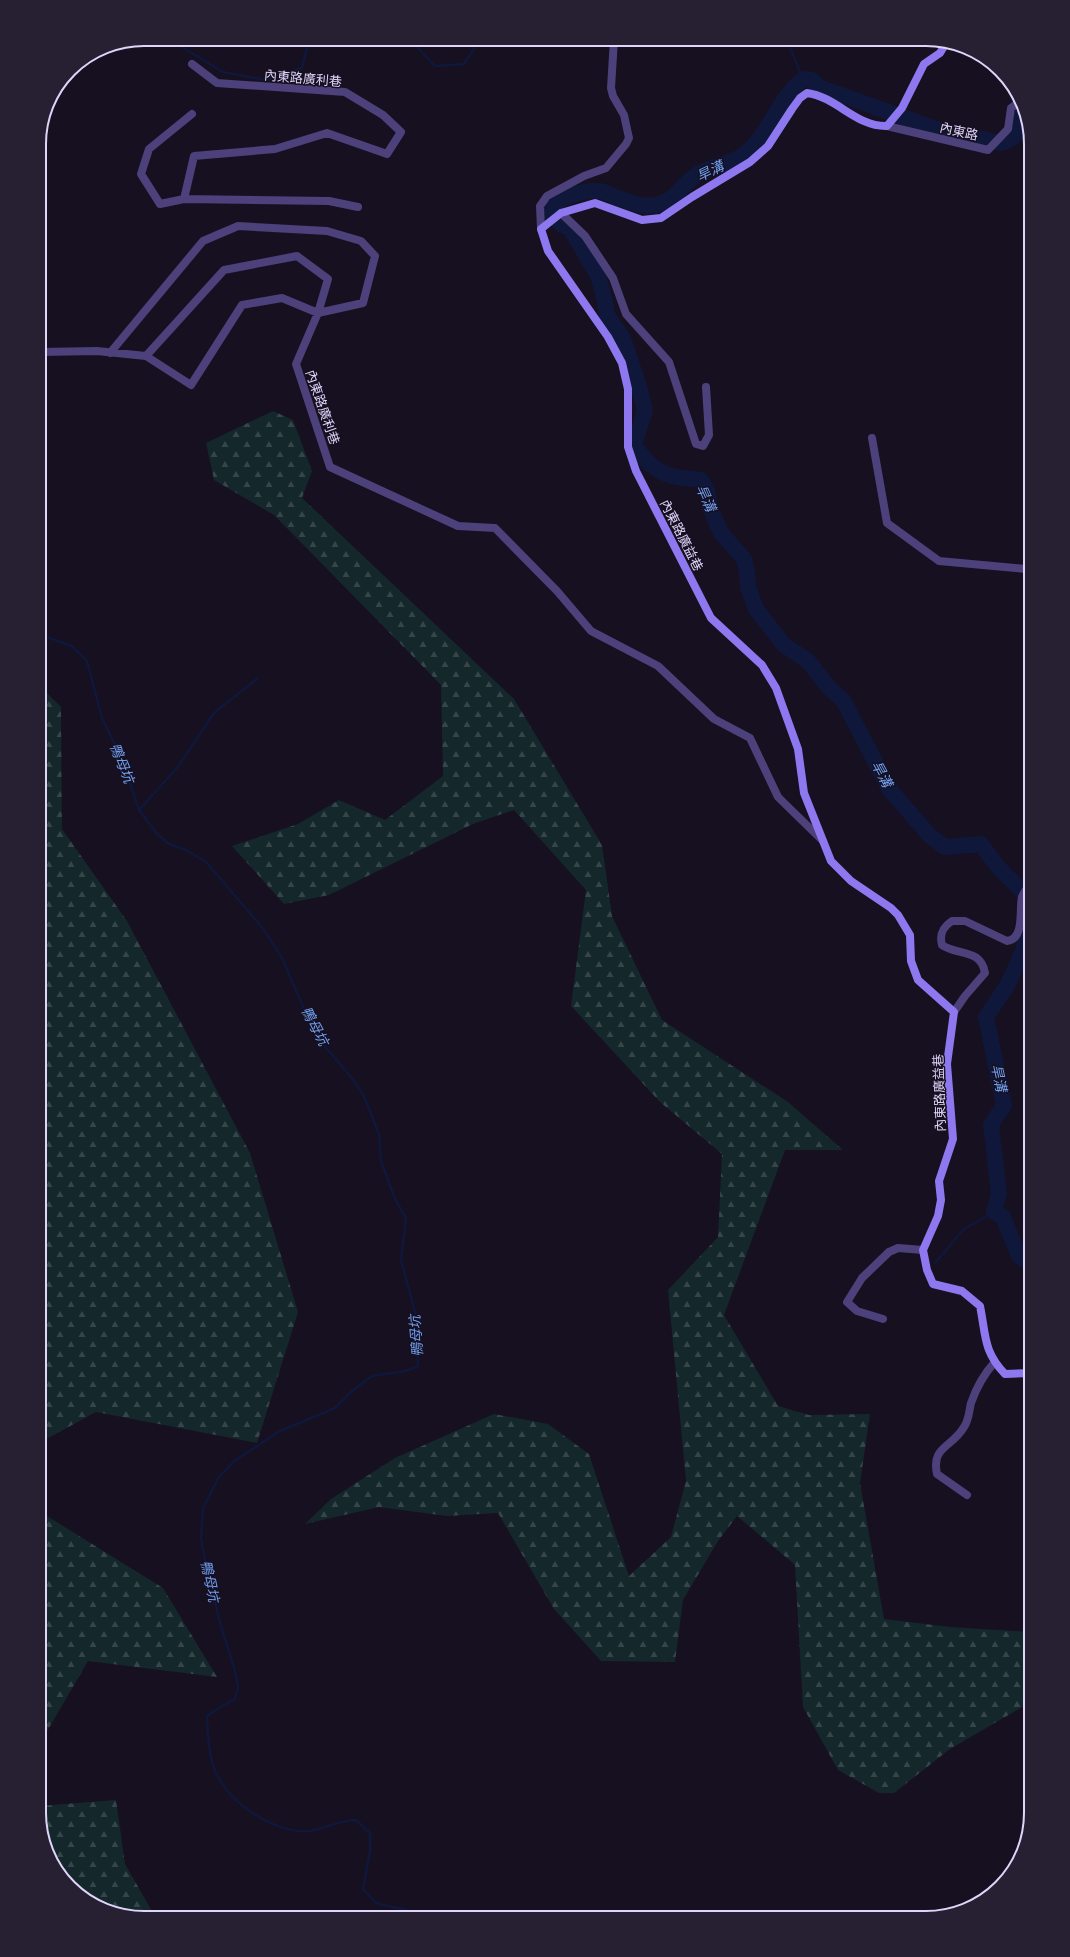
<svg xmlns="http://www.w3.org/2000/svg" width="1070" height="1957" font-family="'Asap Condensed','Noto Sans TC',sans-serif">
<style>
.forest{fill:url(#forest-firs)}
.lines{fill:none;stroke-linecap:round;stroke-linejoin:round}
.stream{stroke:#0f183b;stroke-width:2.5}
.river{stroke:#0f183b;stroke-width:16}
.street{stroke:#4c417a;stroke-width:8}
.secondary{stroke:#8d78ef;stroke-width:8}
.labels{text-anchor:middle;stroke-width:3;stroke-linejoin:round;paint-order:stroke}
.street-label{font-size:13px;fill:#dfd5fa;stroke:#161021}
.water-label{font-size:14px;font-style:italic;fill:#709fee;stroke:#161021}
.rim{fill:none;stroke:#dfd5fa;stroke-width:2}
</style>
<defs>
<pattern id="forest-firs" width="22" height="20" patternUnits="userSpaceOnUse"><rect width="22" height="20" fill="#14272a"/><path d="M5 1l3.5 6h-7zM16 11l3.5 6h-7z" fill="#36454a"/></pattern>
</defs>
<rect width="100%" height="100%" fill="#161021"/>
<path class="forest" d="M273 411 293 420 312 471 302 498 514 699 602 845 612 916 662 1020 788 1102 843 1150H785L724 1315 778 1406 809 1415 870 1414 860 1483 884 1619 950 1627 1031 1632V1702L950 1749 894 1793H879L838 1770 803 1707 795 1565 737 1516 718 1541 683 1600 675 1662 601 1661 554 1609 498 1513 447 1516 379 1507 305 1524 331 1499 395 1458 494 1414 548 1424 589 1454 629 1576 671 1537 686 1481 668 1290 718 1237 722 1154 660 1102 571 1006 586 890 514 810 473 824 329 895 284 904 232 846 298 824 339 800 385 820 443 776 441 685 274 515 214 480 206 443Z
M39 685 61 707 62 829 127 921 250 1153 298 1312 257 1443 96 1412 39 1443Z
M39 1511 163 1588 217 1677 88 1661 39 1745Z
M116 1800 125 1864 156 1918H137L85 1900 47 1854 39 1806Z"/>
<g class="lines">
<path class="stream" d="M179 39 182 47 223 72 266 80 302 68 309 39
M410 39 435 66 464 64 474 49 473 39
M785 39 788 43 803 79
M39 634 72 646 87 661 102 718 122 759 139 810 157 834 169 844 186 850 206 862 261 926 281 956 302 1004 321 1042 352 1078 363 1094 379 1134 381 1161 395 1199 406 1218 401 1260 416 1316 418 1366 406 1371 372 1376 353 1390 335 1408 280 1431 234 1461 219 1477 203 1508 201 1538 205 1560 220 1623 234 1667 238 1687 235 1699 217 1709 207 1716C207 1730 209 1752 213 1765 223 1800 273 1834 309 1831 325 1829 339 1820 356 1820L370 1833V1851L363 1889 376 1903 406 1910 414 1918
M139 810 177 768 214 713 258 678
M1027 896 1031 899
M935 1263 964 1229 994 1212"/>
<path class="river" d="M1019 99C1020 119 1025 137 1001 143L936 129 819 87 812 80 803 79C777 99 770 135 743 155 731 165 712 166 698 174 684 182 677 199 660 204 643 209 629 202 613 196 609 194 604 191 599 191 587 190 577 193 567 197 558 201 553 204 551 214L560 224 570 228 598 276 604 297 607 315 623 338 638 383 645 411 634 444C644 461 657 474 677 477 685 479 693 478 701 480L707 490 710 508 721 533 744 559 747 573 748 587 756 609 784 645 808 661 829 688 843 700 890 790 930 836 945 847 981 844 997 866 1027 896 1024 949 1007 986 986 1017 1004 1105 991 1125 999 1193 994 1212 1003 1217 1019 1256 1031 1263"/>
<path class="street" d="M489 39 490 42
M192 64 217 83 345 92 383 115 401 132 387 154 327 133 275 149 194 156 184 199 329 201 358 207
M887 126 988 150 1008 129 1011 108 1021 101
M184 199 160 204 141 174 149 149 192 114
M561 213 585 236 613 278 626 314 669 362 696 444 703 446 709 435 706 387
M541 229 540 206 547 196 584 176 606 168 626 144 629 138 624 115 613 96 611 88 614 39
M39 352 97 351 146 356 224 270 297 256 328 279 318 313 296 364 330 467 458 526 495 528 557 591 591 631 658 666 714 719 750 738 778 797 823 841
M110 353 203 241 238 226 327 231 361 241 375 256 363 303 318 313 282 298 242 305 191 385 146 356
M872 438 887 523 939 561 1026 569 1031 574
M954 1012 965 996 985 973C981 948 957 956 942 945 939 934 943 927 952 921H965L1007 941C1025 939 1019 910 1022 897 1024 892 1027 888 1031 884
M883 1319 857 1311 847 1302 862 1278 889 1252 898 1248 923 1250
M967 1495 937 1474C931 1446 952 1448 964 1427 969 1420 969 1411 971 1403 976 1389 984 1374 994 1363"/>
<path class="secondary" d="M946 43 940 53 924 64 902 108 887 126C856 127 837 97 807 93L800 98 792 109 768 146 750 162 692 197 661 218 642 220 595 203 561 213 541 229 548 251 608 337 622 363 628 389V447L636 471 711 618 762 665 776 688 798 749 804 793 831 861 851 881 891 908 898 915 910 935 911 961 918 980 954 1012 947 1064 953 1139 939 1181 941 1200 938 1216 923 1250 927 1270 933 1284 962 1291 980 1306C986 1335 983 1351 1005 1374L1031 1373"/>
</g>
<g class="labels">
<g class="street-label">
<text transform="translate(303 78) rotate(5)" y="5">內東路廣利巷</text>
<text transform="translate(959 131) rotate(13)" y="5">內東路</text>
<text transform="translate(323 407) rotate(71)" y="5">內東路廣利巷</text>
<text transform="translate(682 535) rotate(63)" y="5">內東路廣益巷</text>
<text transform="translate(939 1093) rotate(-92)" y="5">內東路廣益巷</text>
</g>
<g class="water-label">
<text transform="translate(710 171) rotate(-26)" y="5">旱溝</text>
<text transform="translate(706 498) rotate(66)" y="5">旱溝</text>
<text transform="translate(122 763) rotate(68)" y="5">鴨母坑</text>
<text transform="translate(882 774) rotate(62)" y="5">旱溝</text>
<text transform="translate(315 1026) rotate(62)" y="5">鴨母坑</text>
<text transform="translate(999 1078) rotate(78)" y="5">旱溝</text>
<text transform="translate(416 1336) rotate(-94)" y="5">鴨母坑</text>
<text transform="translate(210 1581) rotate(78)" y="5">鴨母坑</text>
</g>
</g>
<path d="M0 0H1070V1957H0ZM144 46H926A98 98 0 0 1 1024 144V1813A98 98 0 0 1 926 1911H144A98 98 0 0 1 46 1813V144A98 98 0 0 1 144 46Z" fill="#262032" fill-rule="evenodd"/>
<path class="rim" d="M144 46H926A98 98 0 0 1 1024 144V1813A98 98 0 0 1 926 1911H144A98 98 0 0 1 46 1813V144A98 98 0 0 1 144 46Z"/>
</svg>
